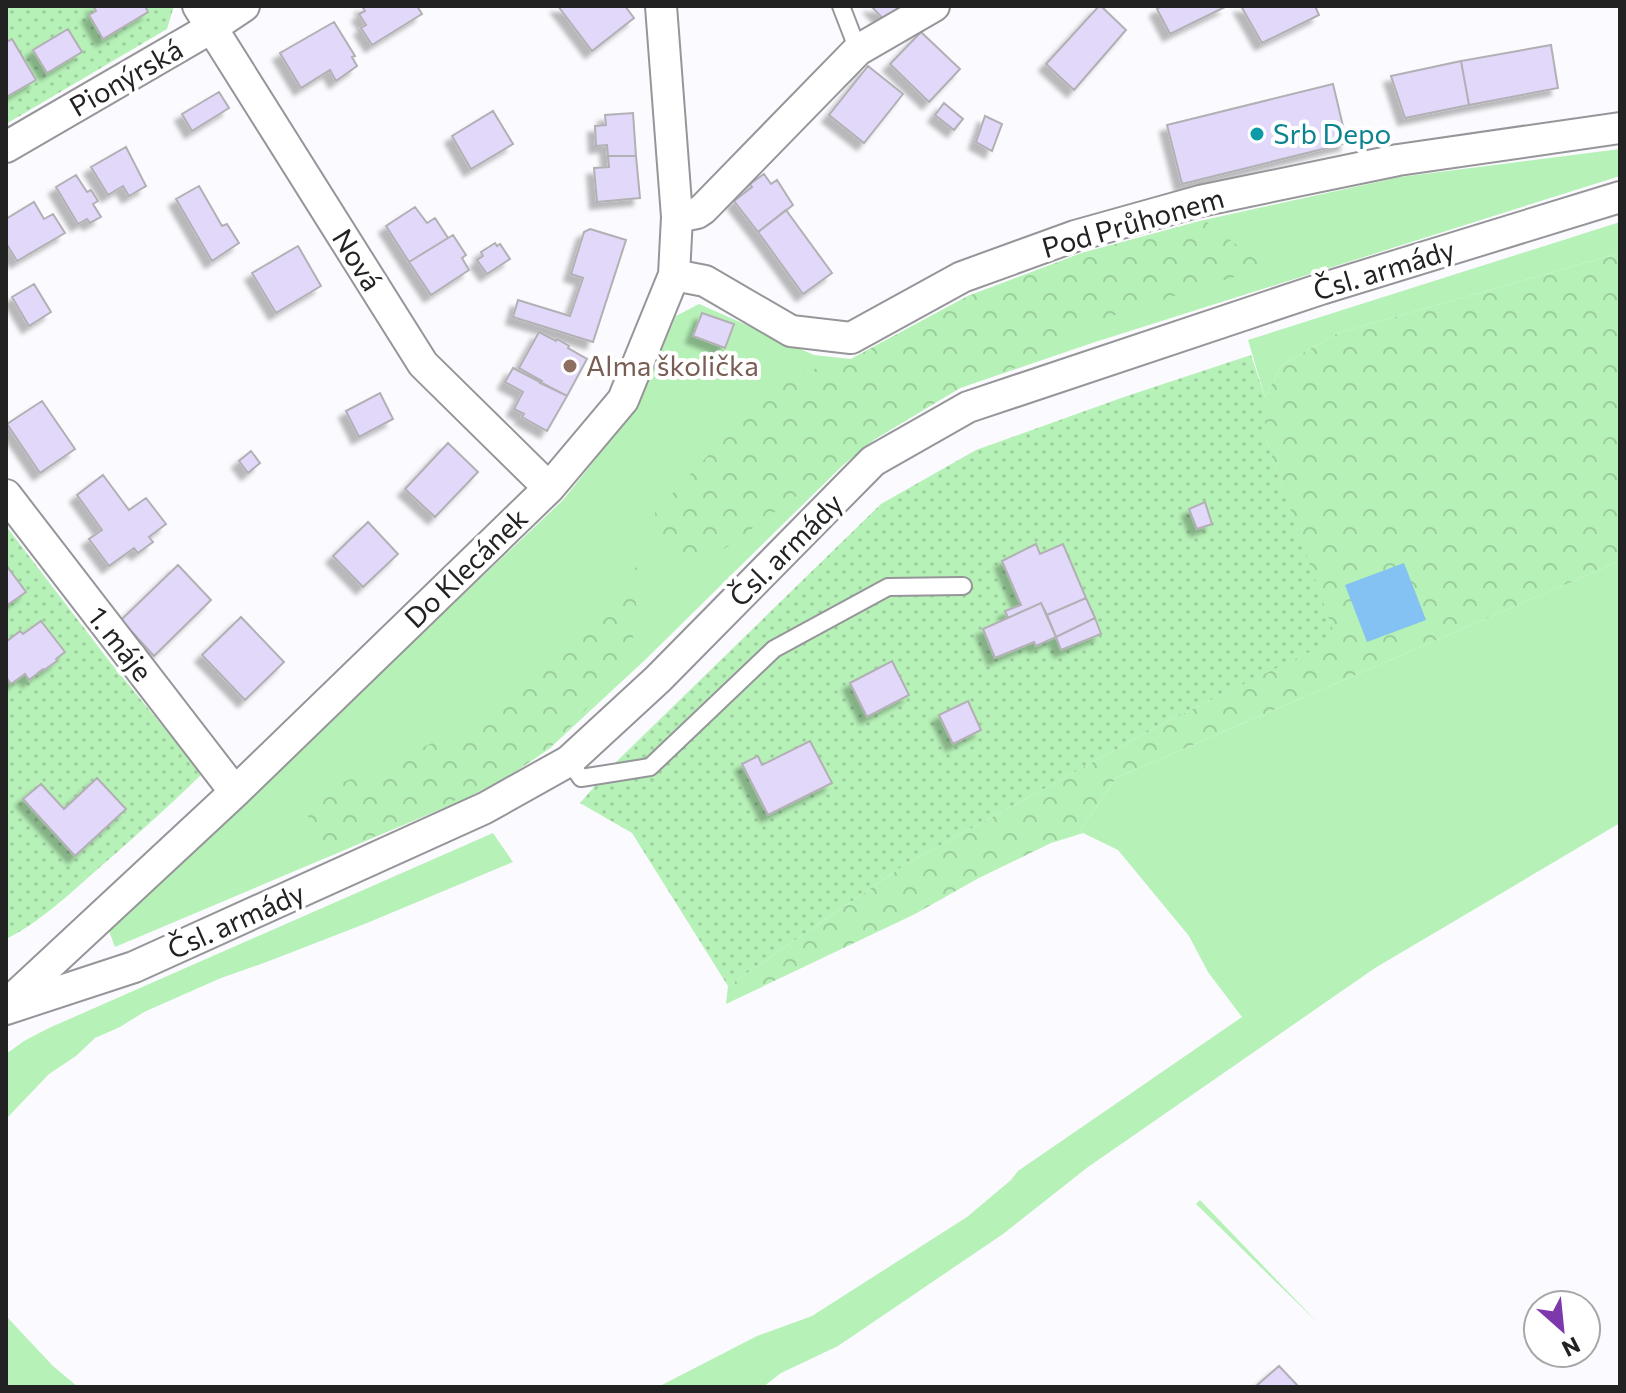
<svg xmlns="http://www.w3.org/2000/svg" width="1626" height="1393" font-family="Commissioner,sans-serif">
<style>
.grass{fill:#b6f1b7}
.forest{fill:url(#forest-crowns)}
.garden{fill:url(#garden-dots)}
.water{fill:#83c2f2}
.building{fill:#e2d8fa;stroke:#b2b0b4;stroke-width:2;filter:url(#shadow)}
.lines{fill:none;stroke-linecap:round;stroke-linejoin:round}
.lane-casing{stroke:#969599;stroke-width:20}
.street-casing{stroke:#969599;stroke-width:34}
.lane{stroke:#fff;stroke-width:16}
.street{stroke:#fff;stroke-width:30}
.culture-dot{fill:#0f9aa8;stroke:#fff;stroke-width:3}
.education-dot{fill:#8d6e63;stroke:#fff;stroke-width:3}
.labels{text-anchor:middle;stroke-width:8;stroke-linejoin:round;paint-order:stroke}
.street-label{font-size:28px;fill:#222223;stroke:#fff}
.culture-label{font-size:28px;fill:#0d838f;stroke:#fff;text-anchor:start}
.education-label{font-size:28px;fill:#785e54;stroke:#fff;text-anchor:start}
</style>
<defs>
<pattern id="forest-crowns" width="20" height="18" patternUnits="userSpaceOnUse" patternTransform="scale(2)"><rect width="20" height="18" fill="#b6f1b7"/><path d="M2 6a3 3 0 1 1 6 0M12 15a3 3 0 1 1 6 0" fill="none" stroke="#9cce9d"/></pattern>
<pattern id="garden-dots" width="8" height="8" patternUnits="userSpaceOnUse" patternTransform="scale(2)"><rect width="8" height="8" fill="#b6f1b7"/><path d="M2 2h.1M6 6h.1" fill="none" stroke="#9cce9d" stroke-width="1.8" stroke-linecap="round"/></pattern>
<filter id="shadow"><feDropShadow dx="-7" dy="7" stdDeviation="2" flood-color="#0004"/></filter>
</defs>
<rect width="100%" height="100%" fill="#fbfafe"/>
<path class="grass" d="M1620 149V176L1092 343 960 388 875 439 842 466 646 659 550 748 509 776 465 799 115 947 109 931 563 500 636 408 676 316 699 304 814 355 851 359 968 296 1082 253 1204 220 1400 177Z
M1620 222V253L1338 333 1282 365 1265 397 1248 340Z
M1620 561V823L1375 968 1088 1167 1003 1234 838 1346 781 1373 763 1387H658L757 1336 812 1316 967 1217 1011 1180 1018 1171 1242 1017 1208 972 1189 936 1118 850 1083 833 1077 835 1116 778Z
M493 833 513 862 367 923 264 963 221 978 144 1012 120 1027 95 1038 76 1056 49 1074 6 1119V1054L24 1041 49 1028Z
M1200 1200 1318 1323 1196 1204Z
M6 1316 53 1366 78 1387H6Z"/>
<path class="forest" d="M1204 220 1265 267 1109 317 1017 367 960 388 875 439 702 565 657 536 655 512 781 378 851 359 968 296 1082 253Z
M1620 253V561L1116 778 1077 835 1051 843 977 879 915 914 726 1004 728 986 906 864 1168 721 1335 639 1265 437V397L1282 365 1338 333Z
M640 563 631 661 550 748 509 776 328 857 297 838 321 792 496 715Z"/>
<path class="garden" d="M6 6H174L167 29 6 124Z
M1251 355 1265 397V437L1336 639 1168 721 906 864 728 986 632 833 580 803 615 763 881 504 976 450 1124 397Z
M6 526 110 662 202 774C166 809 129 842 91 875 64 899 38 923 6 939Z"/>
<path class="water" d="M1404 563 1426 620 1367 642 1345 585Z"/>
<path class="building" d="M93 6H145L148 12 103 39 89 15 96 11Z
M362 6H417L422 14 372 45 361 28 366 25 359 14 365 11Z
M558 6H625L634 18 592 51Z
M871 6H907L888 24Z
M1099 6H1101L1126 30 1074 90 1046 64Z
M1162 6H1227L1170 34 1157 9Z
M1241 6H1315L1319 15 1262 43Z
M334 22 355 56 352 57 357 66 336 81 330 70 301 88 280 53Z
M68 29 82 52 47 73 33 50Z
M921 32 960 69 929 102 890 64Z
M12 39 36 80 6 97V42Z
M1551 45 1558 88 1469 105 1461 61Z
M1461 61 1469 105 1405 118 1391 76Z
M868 66 903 94 864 143 829 115Z
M1333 84 1347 143 1182 184 1167 125Z
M219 92 229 108 192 131 182 114Z
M944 103 963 119 954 130 935 115Z
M493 111 513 144 471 169 452 136Z
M633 113 636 156H608L607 145 596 146 595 126 606 125 605 115Z
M985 116 1002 124 992 151 976 142Z
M126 147 146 186 129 196 123 186 108 195 91 167Z
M608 156H636L640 198 597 202 594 168 609 167Z
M764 174 771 184 777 180 793 205 758 232 734 201 752 187 750 184Z
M76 175 87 192 91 190 98 201 93 204 101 217 90 223 87 219 78 224 56 187Z
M199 186 222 226 227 224 239 243 212 261 176 199Z
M34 202 44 219 53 214 65 233 17 261 6 243V219Z
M415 207 427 223 435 218 448 238 409 262 386 226Z
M786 210 832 273 803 294 758 232Z
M590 229 626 240 593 342 513 317 518 300 570 316 583 278 571 274 584 232Z
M453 235 466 255 462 258 469 270 431 295 409 262Z
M495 243 497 246 500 244 510 259 487 274 477 260 483 256 481 252Z
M298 246 321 286 276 313 252 273Z
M34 284 51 312 29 326 12 297Z
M702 313 734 324 725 348 693 336Z
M539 332 556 341 557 339 569 346 568 348 587 359 567 396 540 383 542 381 519 368Z
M513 368 567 396 547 431 522 417 524 414 514 409 523 392 505 382Z
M380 393 393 419 359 437 346 411Z
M42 401 75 449 40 473 7 424Z
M448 443 478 472 435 517 405 489Z
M251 451 260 463 248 473 239 461Z
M103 475 129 510 146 498 166 524 149 537 153 542 138 553 134 548 109 566 89 539 102 530 77 495Z
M1205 502 1212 524 1197 529 1189 509Z
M368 522 398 554 363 587 333 556Z
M1036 544 1040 554 1063 544 1086 598 1047 615 1041 603 1008 618 1005 611 1021 605 1002 561Z
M6 565 26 592 6 606Z
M178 565 211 600 154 656 121 620Z
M1086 598 1095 618 1056 637 1047 615Z
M1041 603 1056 637 1036 646 1034 642 995 658 983 629Z
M241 617 284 662 245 700 202 655Z
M1095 618 1101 634 1061 650 1056 637Z
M41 621 65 652 56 659 57 661 44 670 43 669 29 680 25 674 11 684 6 677V642L20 631 23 634Z
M892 661 909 695 867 717 850 683Z
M968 701 981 730 953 744 939 715Z
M810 741 832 783 768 815 742 764 758 756 762 765Z
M97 778 126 809 75 856 23 799 41 784 64 809Z
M1279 1366 1299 1387H1255Z"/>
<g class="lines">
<defs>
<path id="lane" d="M841 6 858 50
M569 761 581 778 650 767 774 649 888 587 963 586"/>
<path id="street" d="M198 6 423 364 549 488
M6 147 211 28 244 6
M677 217 697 213 703 209 858 50 934 6
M674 275 705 281 791 331 851 338 962 277 1075 236 1200 201 1398 160 1620 128
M6 495 235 792
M6 1005 235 792 549 488 623 400 674 275 677 217 661 6
M6 1009 134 967 485 808 569 761 658 679 873 461 968 407 1321 289 1620 197"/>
</defs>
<use href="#lane" class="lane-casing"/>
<use href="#street" class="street-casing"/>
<use href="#lane" class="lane"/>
<use href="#street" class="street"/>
</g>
<circle class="culture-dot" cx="1257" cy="134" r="8"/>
<circle class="education-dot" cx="570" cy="366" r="8"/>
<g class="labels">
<g class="street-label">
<text transform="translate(126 78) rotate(-30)" y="10">Pionýrská</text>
<text transform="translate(1133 223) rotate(-16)" y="10">Pod Průhonem</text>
<text transform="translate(357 260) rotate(58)" y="10">Nová</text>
<text transform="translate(1384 270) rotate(-17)" y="10">Čsl. armády</text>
<text transform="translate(786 550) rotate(-45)" y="10">Čsl. armády</text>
<text transform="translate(466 568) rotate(-44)" y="10">Do Klecánek</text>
<text transform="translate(120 644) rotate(52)" y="10">1. máje</text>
<text transform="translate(236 921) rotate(-24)" y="10">Čsl. armády</text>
</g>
<g class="culture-label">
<text x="1273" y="144">Srb Depo</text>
</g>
<g class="education-label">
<text x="586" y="376">Alma školička</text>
</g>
</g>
<rect width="1626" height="1393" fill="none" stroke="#222223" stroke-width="16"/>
<g transform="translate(1562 1329) rotate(153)"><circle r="38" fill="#ffffff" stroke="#a7a7a7" stroke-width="2"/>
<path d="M0-6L14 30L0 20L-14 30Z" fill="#7d39ac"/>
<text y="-12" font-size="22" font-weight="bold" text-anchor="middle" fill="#222223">N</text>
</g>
</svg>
